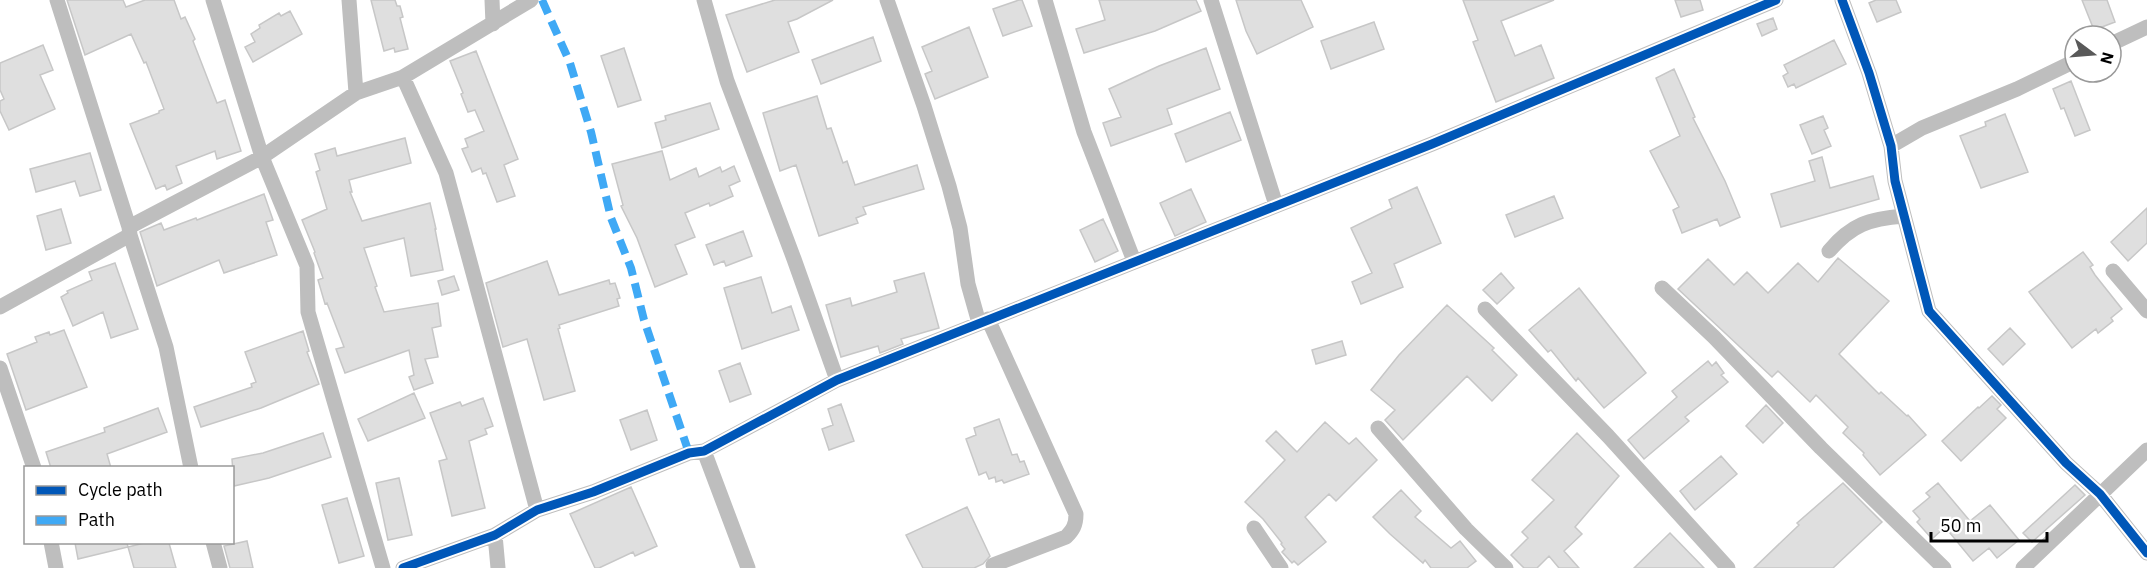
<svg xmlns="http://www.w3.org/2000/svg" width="2147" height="568" font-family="'IBM Plex Sans',sans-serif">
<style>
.building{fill:#dfdfdf;stroke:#c7c7c7;stroke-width:1.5}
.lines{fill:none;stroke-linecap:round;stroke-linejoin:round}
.minor{stroke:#bebebe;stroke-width:15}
.quiet{stroke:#3fa9f5;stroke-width:8;stroke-dasharray:15 8;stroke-linecap:butt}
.cycleway-casing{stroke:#fff;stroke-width:13}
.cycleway{stroke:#0057b8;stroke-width:9}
</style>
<rect width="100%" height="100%" fill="#fff"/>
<path class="building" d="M67 0H123L126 7 145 0H174L181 19 185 17 195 39 193 41 217 103 225 100 241 151 217 159 215 151 176 166 182 183 167 190 165 185 156 189 130 124 159 113V111L164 109 146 62 144 63 131 34 85 55Z
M371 0H395L397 6H400L403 17 400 18 408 49 395 52 394 48 384 51Z
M775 0H833L797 19 788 22 799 52 747 72 726 15Z
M1019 0H1022L1032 26 1003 36 993 9Z
M1099 0H1196L1201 11 1155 31 1084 53 1076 29 1105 20Z
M1236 0H1301L1313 27 1257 54 1246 31Z
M1463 0H1554L1501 21 1515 56 1541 45 1554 78 1496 102 1473 42 1478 40Z
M1675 0H1700L1703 10 1681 17Z
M1876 0H1896L1901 12 1877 22 1869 3Z
M2082 0H2107L2115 22 2094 30Z
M290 11 302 34 253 62 245 47 255 42 251 34 260 28 259 25 279 13 281 16Z
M1773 18 1777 29 1762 36 1757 24Z
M1374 22 1384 49 1331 69 1321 41Z
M969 27 988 77 935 99 925 74 932 71 922 47Z
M873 37 881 61 821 84 812 60Z
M1834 40 1846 64 1796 88 1794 84 1788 87 1783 76 1788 73 1784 65Z
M43 45 53 70 40 75 55 109 9 130 0 111V101L4 99 0 90V63Z
M624 48 641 100 618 107 601 56Z
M1206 48 1220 89 1167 109 1172 124 1111 146 1103 123 1121 117 1109 89 1159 66Z
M476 51 518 159 504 165 515 196 497 202 486 173 483 174 481 168 472 172 462 149 468 147 465 139 484 131 475 110 468 112 461 94 463 93 450 61Z
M1674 69 1695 117 1693 118 1725 181 1740 217 1720 226 1717 219 1682 233 1673 210 1679 207 1650 151 1680 136 1656 78Z
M2071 81 2090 130 2075 136 2064 108 2061 109 2053 89Z
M817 96 827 129 831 128 843 163 847 161 855 185 917 165 924 189 863 207 866 214 856 218 858 223 819 236 796 165 780 171 763 113Z
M710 103 719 129 662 148 655 123 666 120 665 116Z
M1230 112 1241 140 1186 162 1175 134Z
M2005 114 2028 172 1981 188 1960 136 1986 126 1985 122Z
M1823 116 1828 128 1824 130 1831 146 1812 154 1800 125Z
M405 138 411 163 349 180 352 192H350L362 221 430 203 436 229H435L443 270 411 276 404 238 364 248 377 286 375 287 384 312 438 303 441 326 432 328 438 357 425 359 433 383 414 390 409 377 414 375 409 350 345 373 336 349 344 347 327 303 325 304 318 280 323 278 314 253 315 252 302 220 327 209 316 172 320 170 315 154 335 148 337 156Z
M662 151 670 180 696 168 699 177 720 167 722 172 734 166 740 181 729 186 733 196 710 206 709 203 685 213 695 237 675 245 687 274 655 287 637 238 621 206 623 205 612 164Z
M90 153 101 190 80 196 75 181 36 192 30 169Z
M1822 157 1830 188 1873 176 1879 199 1781 227 1771 194 1815 181 1809 161Z
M1417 187 1441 243 1394 264 1403 287 1361 304 1352 282 1372 273 1351 228 1392 208 1389 200Z
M1191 189 1206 222 1175 236 1160 203Z
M264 194 273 220 266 222 277 255 224 273 219 260 157 286 140 232 161 223 164 230 196 218 197 220Z
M1554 196 1563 218 1515 237 1506 215Z
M2147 208V243L2128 261 2111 242Z
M61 209 71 243 46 250 37 216Z
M1103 219 1118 251 1095 262 1080 230Z
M743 231 752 256 726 266 724 261 714 265 706 245Z
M2083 252 2093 265 2090 267 2095 275 2122 309 2111 318 2113 321 2098 333 2096 329 2072 348 2029 292Z
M1838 258 1889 301 1839 354 1879 394 1881 392 1907 416 1908 415 1926 435 1880 475 1863 455 1864 453 1843 433 1848 427 1816 395 1810 402 1778 371 1772 377 1678 289 1708 259 1734 285 1747 272 1768 293 1798 263 1818 282Z
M547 261 559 295 609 280 610 284 615 283 620 298 617 299 619 306 559 325 560 328 558 329 575 391 544 400 527 339 503 347 486 283Z
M115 263 138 329 111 338 103 312 73 326 61 297 68 293 67 291 92 280 89 272Z
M924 273 939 328 901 339 903 344 880 353 878 346 841 357 826 305 850 298 852 306 897 292 894 281Z
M1501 273 1514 288 1497 304 1483 290Z
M454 276 459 290 442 295 438 281Z
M761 277 772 313 791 306 799 330 742 349 724 288Z
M1579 288 1646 373 1604 408 1578 378 1576 381 1551 350 1548 352 1529 330Z
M1447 305 1494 348 1492 350 1517 375 1492 401 1467 376 1403 440 1385 420 1395 410 1371 390 1399 355Z
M2010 328 2025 344 2003 365 1988 349Z
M64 330 87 387 26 410 7 354 37 342 35 337 49 332 50 335Z
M303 331 309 351 307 352 319 384 261 408 201 427 194 407 252 387 251 384 256 382 245 352Z
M1342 341 1346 355 1316 364 1312 350Z
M1708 361 1712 366 1716 362 1724 373 1721 375 1728 382 1685 417 1689 421 1644 459 1628 440 1677 397 1672 391Z
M740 363 751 394 730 402 719 371Z
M414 393 425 418 368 441 358 419Z
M1992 396 2001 405 1997 409 2006 418 1961 461 1942 441 1978 407 1979 408Z
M483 398 493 426 485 429 487 434 469 441 485 508 452 516 439 461 447 459 430 413 460 402 462 406Z
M841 404 854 441 829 450 822 429 833 425 828 409Z
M1766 405 1783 423 1763 443 1746 426Z
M158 408 167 432 107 454 111 468H51L46 452 105 432 104 428Z
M647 410 657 440 631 450 620 420Z
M999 419 1012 455 1017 454 1020 462 1024 461 1029 474 1004 483 1002 480 996 482 995 477 989 479 986 472 979 475 966 439 976 435 974 428Z
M1325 422 1349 444 1356 438 1377 460 1336 501 1329 494 1305 517 1326 542 1298 565 1294 561 1292 563 1282 552 1285 549 1281 544 1282 543 1263 519 1245 502 1285 460 1266 441 1276 431 1297 452Z
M323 433 331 457 269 478 234 486 232 459 263 453Z
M1577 433 1619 476 1575 527 1582 534 1564 551 1579 568H1559L1549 556 1537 568H1524L1511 555 1528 538 1522 532 1554 500 1532 480Z
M1721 456 1737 474 1695 510 1680 491Z
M399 478 412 535 388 540 376 483Z
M1843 483 1882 522 1833 568H1754L1799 525 1797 523Z
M1938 483 1970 521 1990 505 2019 540 1997 558 1989 548 1973 561 1945 527 1932 539 1917 522 1920 519 1913 511 1930 497 1926 493Z
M2075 485 2085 495 2032 542 2023 533Z
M631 487 657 546 635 556 633 552 599 568H595L570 514Z
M1401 490 1421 511 1415 517 1451 548 1460 541 1476 561 1467 568H1431L1425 560 1423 563 1390 534 1373 517Z
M347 498 364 556 339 563 322 505Z
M967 507 990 556 983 564 974 568H923L906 535Z
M1670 533 1704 568H1634Z
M247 541 253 568H230L224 546Z
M75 543H127L128 547 78 559Z
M144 543H169L176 568H134L128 547Z"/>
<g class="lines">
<path class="minor" d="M57 0 129 227
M213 0 262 157 307 266 308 312 383 568
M349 0 356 93
M492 0 493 24
M704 0 727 81 794 259 837 380
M887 0 924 106 949 186 960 228 968 284 979 323
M1045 0 1084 132 1134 261
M1211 0 1276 205
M1842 0 1869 73 1891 146 1895 181 1929 311 2066 463 2100 494 2147 553
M2111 44 2147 27
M403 77 446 173 537 510
M1891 146 1922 128 2017 89 2075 61
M130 235 166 347 191 468
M1829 251C1852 224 1869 219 1904 216
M2113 271 2147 311
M1662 288 1714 337 1821 448 1944 568
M0 307 130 235 129 227 262 157 356 93 403 77 531 0
M1485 309 1608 436 1728 568
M988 319 1076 514C1076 525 1073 530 1066 537L993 565
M0 368 34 468
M1378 428 1466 529 1506 568
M704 451 748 568
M1254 528 1281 568
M495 535 498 568
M51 542 56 568
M213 542 220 568
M403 568 495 535 537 510 593 492 689 453 704 451 837 380 1432 144 1776 0
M2023 568 2147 450"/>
<path class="quiet" d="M542 0 570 63 591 132 611 218 631 268 644 320 689 453"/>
<defs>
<path id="cycleway" d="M1842 0 1869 73 1891 146 1895 181 1929 311 2066 463 2100 494 2147 553
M403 568 495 535 537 510 593 492 689 453 704 451 837 380 1432 144 1776 0"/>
</defs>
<use href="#cycleway" class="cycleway-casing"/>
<use href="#cycleway" class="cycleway"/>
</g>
<rect x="24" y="466" width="210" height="78" fill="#ffffff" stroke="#999999" stroke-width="1.5"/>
<rect x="36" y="486" width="30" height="9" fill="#0057b8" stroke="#999999" stroke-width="1.5"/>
<text x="78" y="496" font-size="18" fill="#000000">Cycle path</text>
<rect x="36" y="516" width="30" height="9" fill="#3fa9f5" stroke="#999999" stroke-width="1.5"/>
<text x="78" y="526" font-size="18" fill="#000000">Path</text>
<g transform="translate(2093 54) rotate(106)"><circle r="28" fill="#ffffff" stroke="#999999" stroke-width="1.5"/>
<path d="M0-4.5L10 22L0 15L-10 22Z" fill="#595959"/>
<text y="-9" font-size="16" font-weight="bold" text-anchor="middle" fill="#000000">N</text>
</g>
<path d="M1931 532v9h116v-9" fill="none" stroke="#000000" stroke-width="3"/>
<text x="1940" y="532" font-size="18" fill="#000000" stroke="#ffffff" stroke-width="4.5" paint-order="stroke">50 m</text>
</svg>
